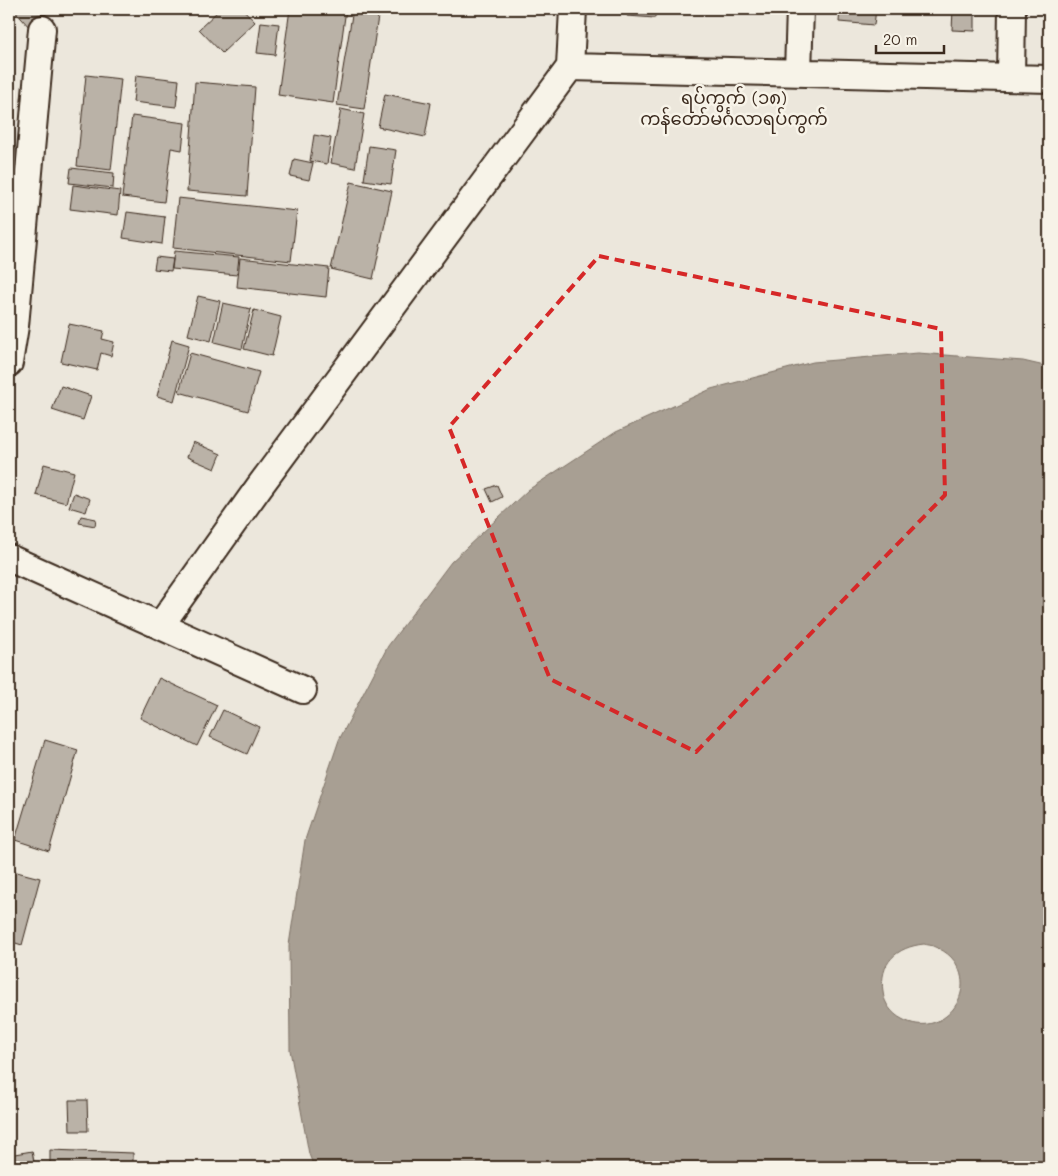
<svg xmlns="http://www.w3.org/2000/svg" width="1058" height="1176" font-family="Mali,'Noto Sans Myanmar',sans-serif">
<style>
.water{fill:#a89f93;stroke:#7c7064;fill-rule:evenodd}
.building{fill:#bab2a7;stroke:#3b2a1e}
.lines{fill:none;stroke-linecap:round;stroke-linejoin:round}
.street-casing{stroke:#3b2a1e;stroke-width:30}
.street{stroke:#f7f3e8;stroke-width:26}
.marked{fill:none;stroke:#d62828;stroke-width:4;stroke-dasharray:10 6;stroke-linejoin:round}
.labels{text-anchor:middle;stroke-width:5;stroke-linejoin:round;paint-order:stroke}
.quarter-label{font-size:18px;fill:#3b2a1e;stroke:#f7f3e8}
</style>
<rect width="100%" height="100%" fill="#ece7dc"/>
<filter id="ink" filterUnits="userSpaceOnUse"><feTurbulence type="fractalNoise" baseFrequency=".02" numOctaves="2"/><feDisplacementMap in="SourceGraphic" scale="10" xChannelSelector="R" yChannelSelector="G"/><feConvolveMatrix kernelMatrix="1 2 1 2 8 2 1 2 1" color-interpolation-filters="sRGB"/></filter>
<g filter="url(#ink)">
<path class="water" d="M918 353 1023 361 1049 367V1167H314L309 1154 290 1050 289 945 305 840 339 740 388 646 451 562 528 490 616 432 711 389 813 362ZM924 944C927 945 932 945 935 947 941 949 947 953 951 957 982 991 942 1041 902 1019 892 1014 884 1003 883 992 879 963 896 947 924 944Z"/>
<path class="building" d="M13 9H51L30 28Z
M220 9H243L255 22 222 53 199 29Z
M290 9H346L333 103 278 95Z
M353 9H371L379 10 364 109 337 105Z
M628 9H655V18L627 16Z
M740 9H775V12H740Z
M840 9H876L874 25 839 22Z
M953 9H975V31L952 30Z
M261 22 279 24 275 55 257 53Z
M86 75 121 79 111 170 77 166Z
M136 75 179 80 176 107 133 102Z
M195 82 255 87 247 196 187 191Z
M385 94 431 103 425 137 378 127Z
M341 109 364 114 355 168 331 163Z
M132 116 185 123 182 150 171 148 164 202 122 197Z
M314 135 331 138 327 164 310 161Z
M369 146 396 150 391 184 364 180Z
M294 159 313 163 309 180 290 176Z
M71 168 114 173 113 188 69 183Z
M351 182 392 191 373 279 331 269Z
M73 185 120 191 118 215 70 209Z
M178 198 297 211 291 261 173 248Z
M127 212 165 217 162 244 123 238Z
M174 251 239 257 237 275 172 269Z
M156 257 173 259 171 271 154 269Z
M240 258 329 268 326 297 237 287Z
M198 296 220 301 211 341 188 335Z
M223 303 251 309 242 349 214 342Z
M254 310 281 317 272 356 244 349Z
M69 324 104 331 102 339 114 342 111 356 101 353 97 370 61 362Z
M172 340 189 345 174 401 157 396Z
M190 353 259 372 248 411 179 392Z
M61 386 91 396 83 420 52 410Z
M193 442 221 454 215 469 187 457Z
M44 464 74 472 66 503 36 495Z
M497 485 502 497 492 502 486 489Z
M74 493 90 499 86 512 69 507Z
M81 516 96 519 95 526 79 523Z
M159 678 217 705 197 746 140 718Z
M223 710 259 727 247 754 210 737Z
M45 740 78 750 49 851 15 840Z
M9 870 40 878 22 945 9 941Z
M69 1100H87L88 1131H70Z
M50 1150 133 1153V1167H50Z
M32 1151 35 1167H9V1155Z"/>
<g class="lines">
<defs>
<path id="street" d="M570 67 1049 79
M798 72 800 9
M1011 78 1012 9
M9 363 15 326 42 29
M9 558 303 690
M160 626 259 487 570 67 573 9"/>
</defs>
<use href="#street" class="street-casing"/>
<use href="#street" class="street"/>
</g>
</g>
<path class="marked" d="M599 256 941 329 945 495 696 752 550 679 449 427Z"/>
<g class="labels">
<g class="quarter-label">
<text x="734" y="104">ရပ်ကွက် (၁၈)<tspan x="734" dy="21">ကန်တော်မင်္ဂလာရပ်ကွက်</tspan></text>
</g>
</g>
<rect width="1058" height="1176" fill="none" stroke="#f7f3e8" stroke-width="30"/>
<rect x="15" y="15" width="1028" height="1146" fill="none" stroke="#3b2a1e" stroke-width="2" filter="url(#ink)"/>
<path d="M876 45v8h68v-8" fill="none" stroke="#3b2a1e" stroke-width="2.5"/>
<text x="883" y="45" font-size="15" fill="#3b2a1e" stroke="#f7f3e8" stroke-width="4" paint-order="stroke">20 m</text>
</svg>
